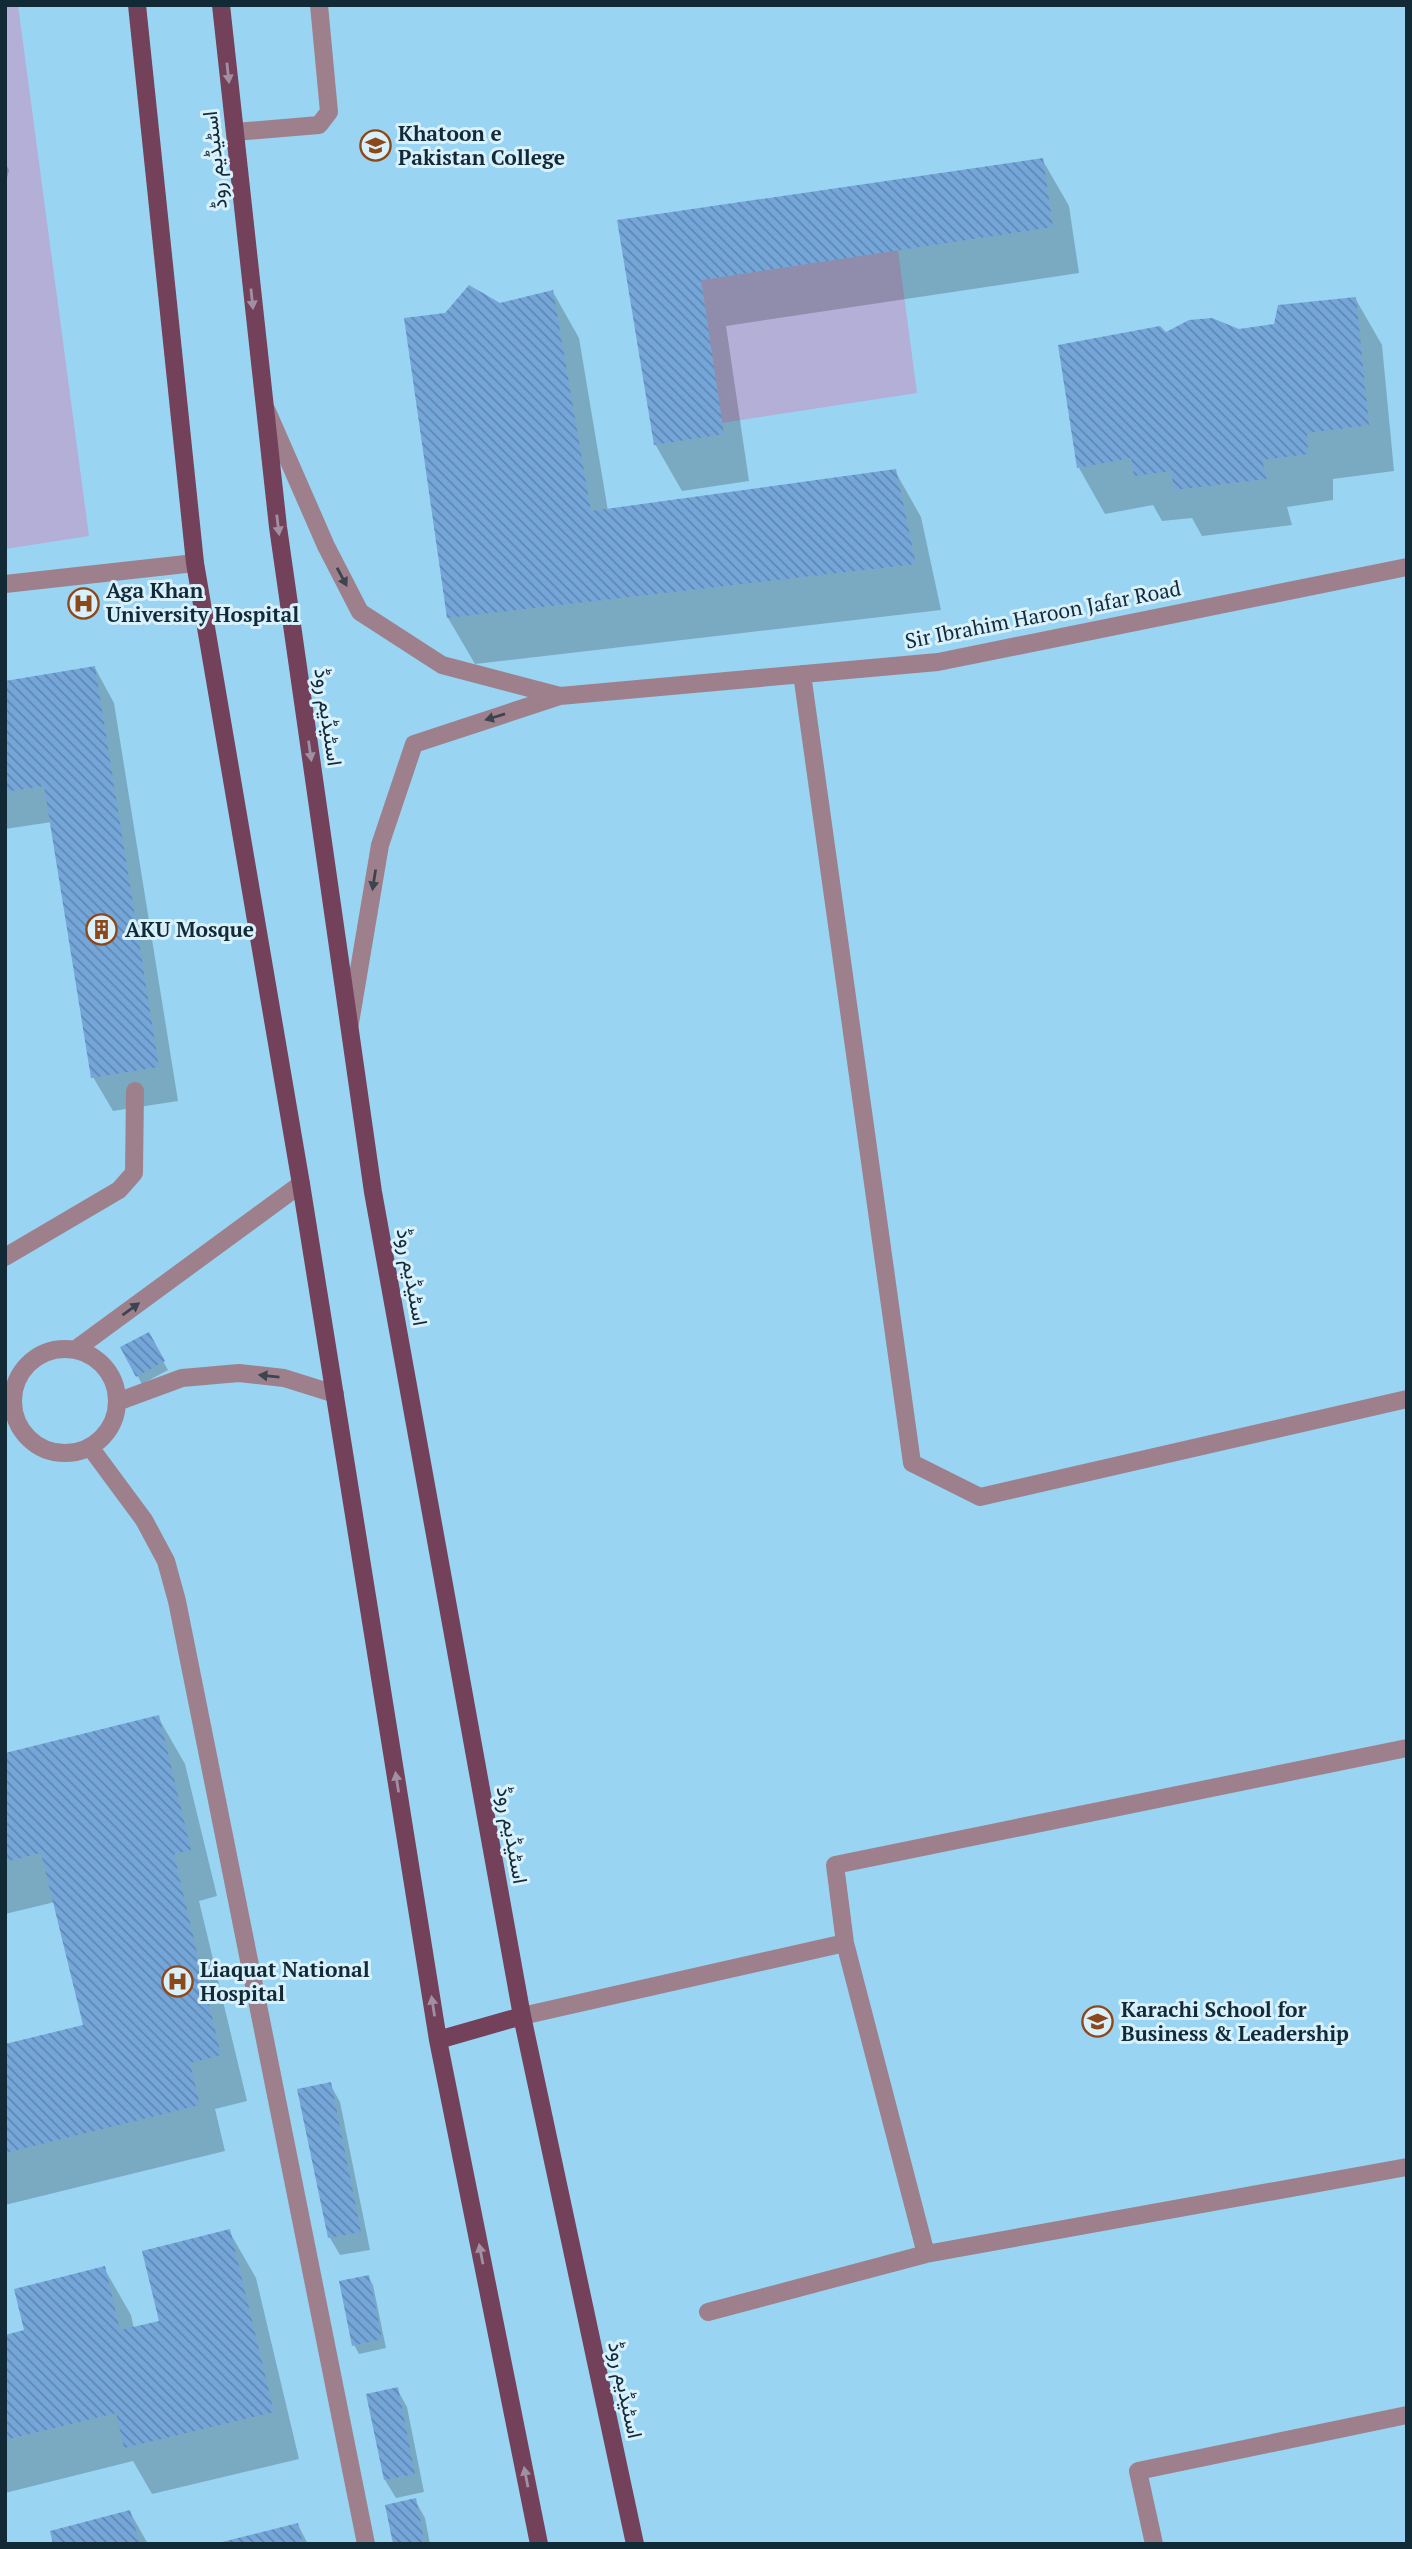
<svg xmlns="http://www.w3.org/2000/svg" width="1412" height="2549" font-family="'PT Serif',Vazirmatn,serif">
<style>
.green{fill:#b3afd7}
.shadow{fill:#0003}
.building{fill:url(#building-back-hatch)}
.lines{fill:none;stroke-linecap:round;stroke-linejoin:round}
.minor{stroke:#9e808d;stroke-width:18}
.major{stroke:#734159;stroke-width:18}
.oneway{fill:#a190a3}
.oneway2{fill:#3c4450}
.labels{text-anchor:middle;stroke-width:6;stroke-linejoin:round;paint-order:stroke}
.poi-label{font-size:21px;font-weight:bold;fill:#122a36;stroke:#d9f1fd;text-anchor:start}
.street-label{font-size:21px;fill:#122a36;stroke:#d9f1fd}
</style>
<defs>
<pattern id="building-back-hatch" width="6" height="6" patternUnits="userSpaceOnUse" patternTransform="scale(1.75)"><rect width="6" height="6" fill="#75a6d9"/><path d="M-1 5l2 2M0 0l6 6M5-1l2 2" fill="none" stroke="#5f87b1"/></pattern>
</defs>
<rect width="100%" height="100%" fill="#99d5f3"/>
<path class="green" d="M5 5H18L89 536 5 549Z
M898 250 917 393 722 423 701 280Z"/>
<path class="shadow" d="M1042 159 1069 206 1079 273 726 326 749 481 682 491 655 444 619 221Z
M5 163 9 170 5 186Z
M553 292 579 338 608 511 895 471 921 517 941 610 475 664 448 618 406 319 500 305Z
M1355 298 1382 345 1394 471 1333 479V500L1287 507 1292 525 1202 536 1192 518 1162 521 1153 505 1105 514 1079 468 1166 334 1239 331 1276 326Z
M95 668 114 703 178 1101 113 1111 93 1077 52 822 5 829V683Z
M148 1334 168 1370 142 1384 122 1348Z
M158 1717 185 1764 217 1896 199 1901 247 2101 215 2109 225 2151 5 2205V2046L85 2026 55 1902 5 1914V1754Z
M330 2084 340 2102 370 2250 340 2255 330 2238Z
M229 2231 256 2278 299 2459 152 2494 133 2461 5 2493V2337L26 2332 104 2268 131 2315 134 2329 162 2322Z
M368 2277 373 2285 386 2348 359 2354 354 2345Z
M397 2389 407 2407 424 2492 396 2498 385 2480 369 2395Z
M415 2500 425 2518 430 2544H394Z
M130 2512 148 2544H55Z
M298 2525 308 2544H221Z"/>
<path class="building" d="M1043 158 1053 227 701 280 724 434 654 445 617 220Z
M469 285 500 303 553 290 591 511 896 469 916 564 447 618 404 318 445 313Z
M1356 297 1369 425 1307 433 1308 454 1262 460 1267 479 1174 490 1171 471 1134 476 1131 458 1077 468 1058 345 1160 326 1166 332 1189 320 1212 318 1239 329 1274 324 1278 305Z
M95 666 159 1067 91 1078 44 786 5 792V681Z
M149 1332 165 1361 136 1377 120 1347Z
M159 1715 191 1850 174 1854 221 2055 190 2063 200 2105 5 2153V2044L83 2025 41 1853 5 1862V1753Z
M331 2082 361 2232 328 2238 297 2089Z
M230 2229 274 2412 124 2448 116 2413 5 2440V2335L24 2330 14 2289 105 2266 120 2330 159 2321 142 2251Z
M369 2275 382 2339 352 2346 339 2281Z
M398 2387 415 2474 384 2480 366 2394Z
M416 2498 425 2544H393L385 2505Z
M130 2510 140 2544H53L50 2531Z
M298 2523 303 2544H218V2543Z"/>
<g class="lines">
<path class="minor" d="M235 132 319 125 329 112 319 5
M267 411 326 546 360 612 442 665 560 696
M5 584 195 563
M802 674 912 1463 980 1497 1407 1399
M350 1023 380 845 414 744 560 696 938 662 1407 567
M5 1257 119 1190 134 1173 135 1091
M76 1349 301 1184
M13 1401a52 52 0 1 1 104 0a52 52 0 1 1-104 0Z
M117 1402 182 1378 239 1373 284 1378 335 1394
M90 1447 144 1520 166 1561 177 1601 366 2544
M522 2016 845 1943 835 1865 1407 1748
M926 2254 1407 2167
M708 2312 926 2254 845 1943
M1154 2544 1138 2471 1407 2415"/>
<path class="major" d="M137 5 195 563 301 1184 438 2040 539 2544
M221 5 278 527 373 1192 522 2016 635 2544
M438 2040 522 2016"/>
</g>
<defs><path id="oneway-solid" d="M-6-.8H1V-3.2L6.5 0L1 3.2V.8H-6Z" transform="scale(1.75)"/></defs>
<g class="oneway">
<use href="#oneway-solid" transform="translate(228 73) rotate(84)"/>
<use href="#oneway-solid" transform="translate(252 299) rotate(84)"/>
<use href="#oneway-solid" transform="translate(278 525) rotate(83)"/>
<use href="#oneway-solid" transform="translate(310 751) rotate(82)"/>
<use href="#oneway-solid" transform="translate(397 1782) rotate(-99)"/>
<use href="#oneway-solid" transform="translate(433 2006) rotate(-99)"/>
<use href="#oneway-solid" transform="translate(481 2254) rotate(-101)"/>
<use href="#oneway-solid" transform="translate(526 2477) rotate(-101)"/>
</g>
<g class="oneway2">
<use href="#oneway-solid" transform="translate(342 577) rotate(62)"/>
<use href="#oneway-solid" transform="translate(495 717) rotate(163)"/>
<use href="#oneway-solid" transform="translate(374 880) rotate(99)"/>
<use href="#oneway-solid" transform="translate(131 1309) rotate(-36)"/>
<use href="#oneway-solid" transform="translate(269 1376) rotate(-174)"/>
</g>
<defs>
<symbol id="university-ring" viewBox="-11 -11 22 22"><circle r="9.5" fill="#d9f1fd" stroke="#8c481b" stroke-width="1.5"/><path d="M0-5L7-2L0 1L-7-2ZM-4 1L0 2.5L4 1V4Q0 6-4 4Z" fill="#8c481b"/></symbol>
<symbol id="hospital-ring" viewBox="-11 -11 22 22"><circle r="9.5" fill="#d9f1fd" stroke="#8c481b" stroke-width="1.5"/><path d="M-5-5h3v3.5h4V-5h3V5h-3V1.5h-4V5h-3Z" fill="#8c481b"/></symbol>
<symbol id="building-ring" viewBox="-11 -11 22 22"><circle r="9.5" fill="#d9f1fd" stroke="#8c481b" stroke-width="1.5"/><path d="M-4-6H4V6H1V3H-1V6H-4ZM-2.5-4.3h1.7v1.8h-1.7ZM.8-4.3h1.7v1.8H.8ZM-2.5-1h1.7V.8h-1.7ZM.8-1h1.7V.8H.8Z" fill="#8c481b"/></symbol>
<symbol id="school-ring" viewBox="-11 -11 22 22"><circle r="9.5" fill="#d9f1fd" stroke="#8c481b" stroke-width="1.5"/><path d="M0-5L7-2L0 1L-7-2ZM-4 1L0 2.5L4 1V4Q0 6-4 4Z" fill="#8c481b"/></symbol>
</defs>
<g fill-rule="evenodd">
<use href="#university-ring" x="358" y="128" width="35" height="35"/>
<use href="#hospital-ring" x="66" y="586" width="35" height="35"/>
<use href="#building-ring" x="84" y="912" width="35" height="35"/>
<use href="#hospital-ring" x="160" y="1964" width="35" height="35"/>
<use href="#school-ring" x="1080" y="2004" width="35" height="35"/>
</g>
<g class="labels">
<g class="poi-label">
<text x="398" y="141">Khatoon e<tspan x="398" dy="24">Pakistan College</tspan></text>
<text x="106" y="598">Aga Khan<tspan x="106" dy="24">University Hospital</tspan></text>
<text x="125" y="937">AKU Mosque</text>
<text x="200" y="1977">Liaquat National<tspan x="200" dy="24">Hospital</tspan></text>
<text x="1121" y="2017">Karachi School for<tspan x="1121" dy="24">Business &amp; Leadership</tspan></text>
</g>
<g class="street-label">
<text transform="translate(215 160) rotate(-96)" y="7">اسٹیڈیم روڈ</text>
<text transform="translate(1043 615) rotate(-11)" y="7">Sir Ibrahim Haroon Jafar Road</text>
<text transform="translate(328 717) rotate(82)" y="7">اسٹیڈیم روڈ</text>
<text transform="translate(412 1277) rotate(80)" y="7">اسٹیڈیم روڈ</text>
<text transform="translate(512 1835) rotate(80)" y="7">اسٹیڈیم روڈ</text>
<text transform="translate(625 2390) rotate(78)" y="7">اسٹیڈیم روڈ</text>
</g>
</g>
<rect width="1412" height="2549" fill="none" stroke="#122a36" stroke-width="14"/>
</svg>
